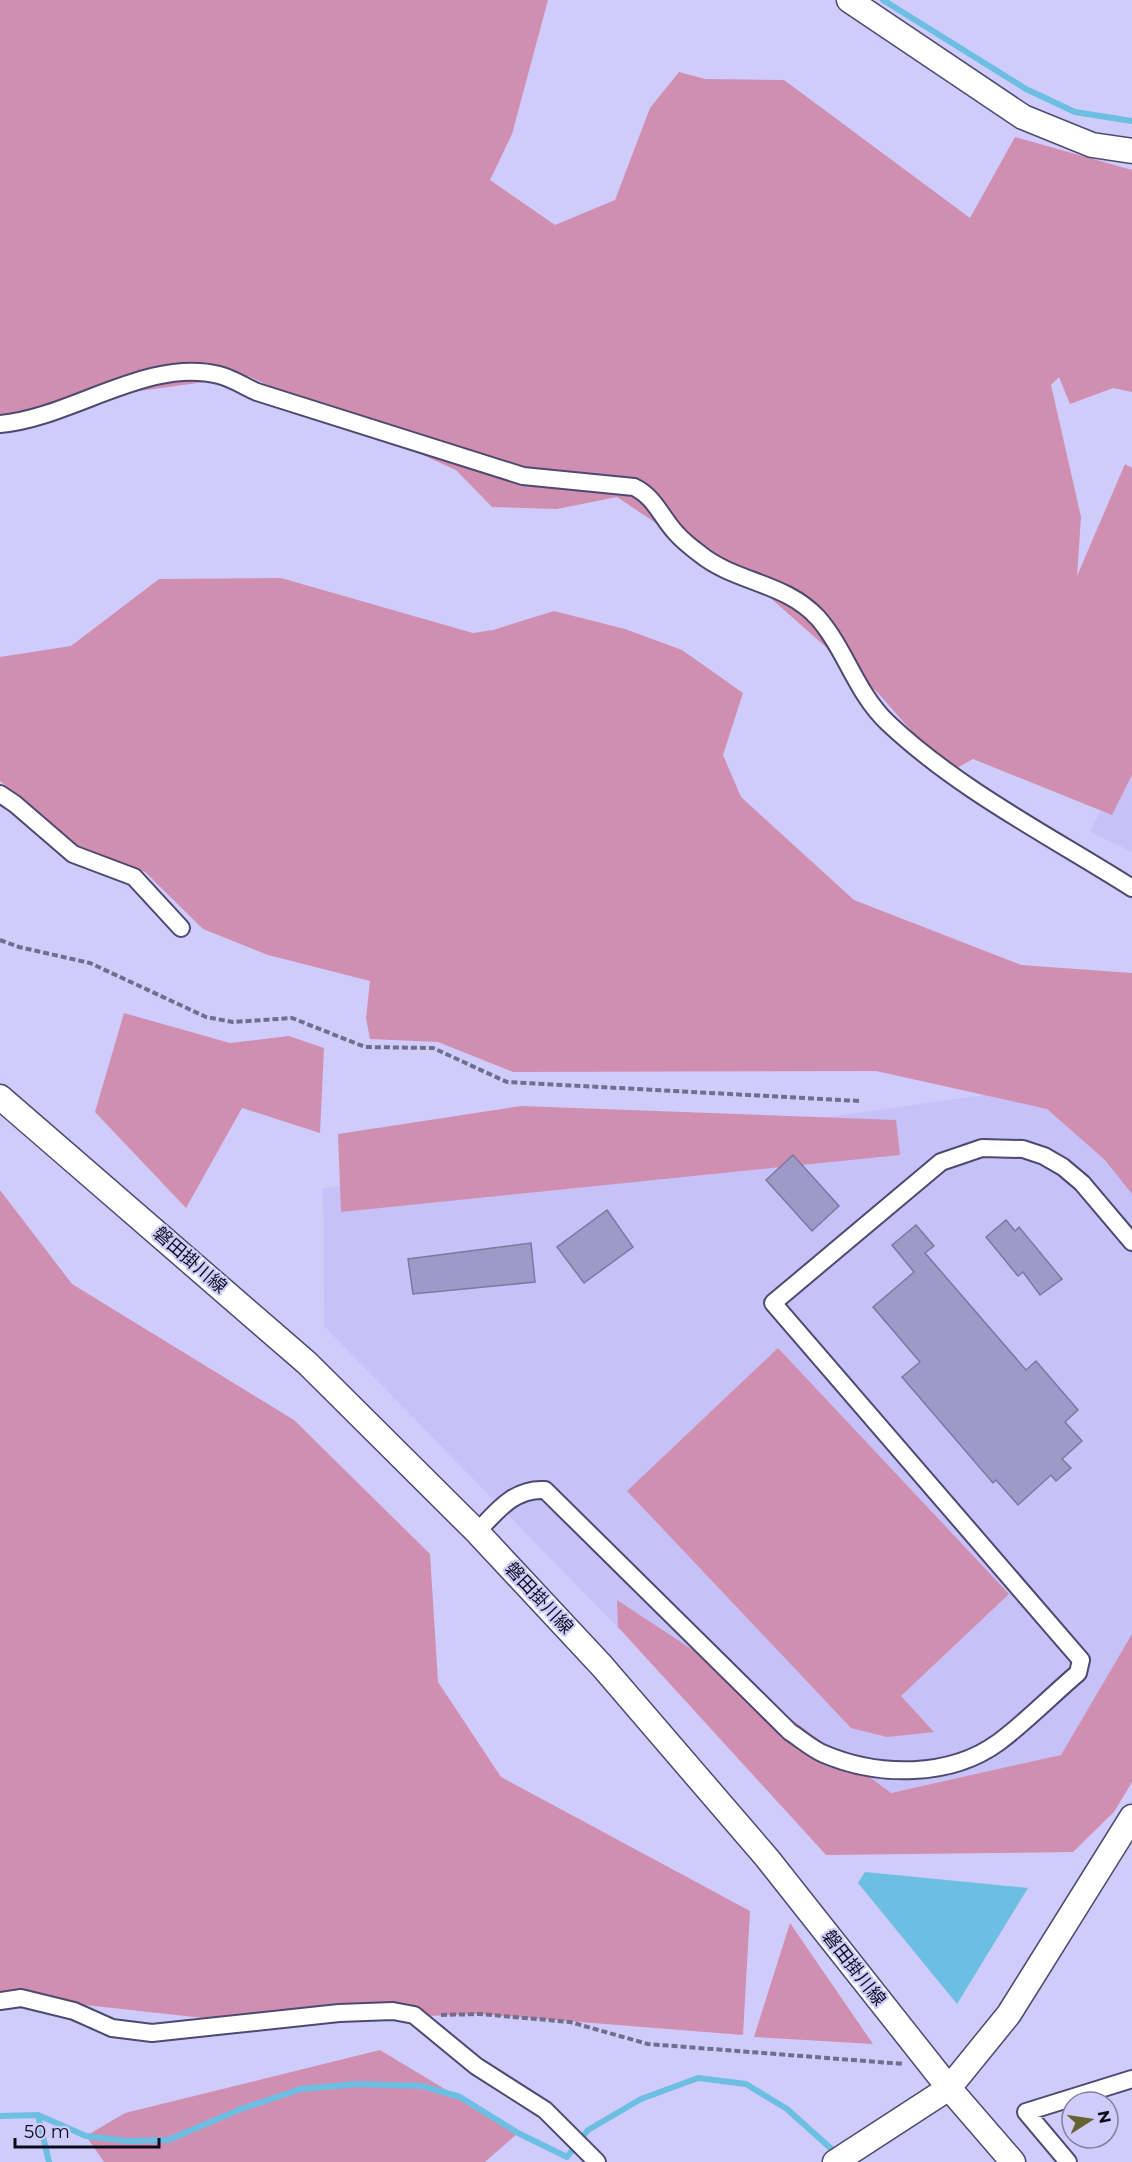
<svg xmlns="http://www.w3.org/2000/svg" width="1132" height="2162" font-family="Montserrat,'Noto Sans JP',sans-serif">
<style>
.built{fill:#c6c2f8}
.green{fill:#d08fb0}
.water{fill:#6cbee2}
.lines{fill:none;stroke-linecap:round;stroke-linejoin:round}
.stream{stroke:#6cbee2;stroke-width:6}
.building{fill:#9d9ac7;stroke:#7b78a2;stroke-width:1.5}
.street-casing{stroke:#4d4971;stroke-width:20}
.secondary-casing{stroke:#4d4971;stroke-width:27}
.path{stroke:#706e8d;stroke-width:4;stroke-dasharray:6 3;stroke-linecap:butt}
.street{stroke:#fff;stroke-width:16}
.secondary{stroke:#fff;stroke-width:24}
.labels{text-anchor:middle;stroke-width:4.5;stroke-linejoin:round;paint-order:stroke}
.street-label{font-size:18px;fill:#0d0b1a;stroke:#cfccfb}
</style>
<rect width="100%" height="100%" fill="#cfccfb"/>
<path class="built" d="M1132 748V852L1090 832Z
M1034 1088 1132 1127V1769L1111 1802 785 1799 324 1326 323 1188Z"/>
<path class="green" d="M0 0H548L512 134 490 180 555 225 615 200 650 108 679 72 705 79 784 80 970 218 1015 137 1132 170V392L1113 388 1070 404 1059 377 1051 385 1081 517 1077 576 1125 464 1132 468V775L1112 815 973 759 948 773 879 694 748 578 717 564 617 497 557 509 492 507 456 470 248 376 96 397 0 419Z
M281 578 473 633 493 630 554 611 625 629 682 650 743 693 723 755 741 797 854 900 1021 965 1132 973V1194L1105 1160 1047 1109 876 1071 513 1072 438 1042 370 1039 366 1018 370 981 268 955 203 929 145 872 75 844 0 781V657L71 646 159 579Z
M124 1013 230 1043 289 1036 324 1048 320 1133 242 1108 186 1208 95 1112Z
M521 1106 896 1120 900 1155 341 1212 338 1134Z
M0 1190 72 1284 294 1420 430 1554 438 1682 501 1777 750 1911 743 2035 480 2014 249 2023 21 1998 0 2004Z
M778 1348 1009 1594 901 1696 934 1732 887 1737 851 1728 627 1491Z
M617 1600 737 1679 891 1793 1061 1755 1132 1634V1782L1114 1812 1073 1852 826 1855 618 1627Z
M790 1923 873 2044 754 2037Z
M380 2050 518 2133 485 2162H104L86 2136 125 2113Z"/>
<path class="water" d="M865 1872 1028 1888 957 2004 858 1883Z"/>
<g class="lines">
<path class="stream" d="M883 0 1026 89 1075 112 1132 121
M38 2115 49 2162
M0 2116 38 2115 86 2136 127 2141 168 2140 241 2109 301 2089 358 2084 422 2086 460 2097 518 2133 567 2157 588 2130 641 2099 698 2078 746 2084 787 2109 836 2153"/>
</g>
<path class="building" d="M793 1155 839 1206 812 1231 766 1180Z
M607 1210 633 1247 584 1283 557 1247Z
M1006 1220 1015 1231 1019 1227 1062 1279 1040 1295 1023 1272 1018 1276 986 1237Z
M916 1225 934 1246 925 1253 1026 1370 1036 1361 1078 1410 1065 1422 1082 1441 1062 1459 1071 1468 1056 1481 1051 1475 1018 1505 996 1480 993 1483 902 1377 920 1362 873 1307 914 1272 892 1245Z
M531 1243 535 1282 413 1294 408 1259Z"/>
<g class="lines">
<defs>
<path id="street" d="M0 424C71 418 148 357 219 375 232 378 245 387 257 392L523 476 634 487C655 497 661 517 676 533 683 541 692 548 700 554 736 583 785 582 818 618 846 650 856 693 888 723 959 790 1050 836 1132 888
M0 794 15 804 73 854 134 877 181 928
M477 1532C497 1511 514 1488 545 1490L790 1732C801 1739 812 1749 824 1754 878 1777 950 1778 999 1742 1027 1721 1052 1695 1078 1673L1081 1660 773 1303 941 1162 982 1148 1023 1149 1044 1156 1063 1167 1082 1183 1132 1242
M0 2001 21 1998 74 2011 112 2028 152 2033 339 2013 393 2011 414 2015 476 2066 545 2110 597 2162
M1068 2162 1026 2112 1132 2079"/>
<path id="secondary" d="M849 0 1023 117 1092 145 1132 151
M0 1097 307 1363 477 1532 602 1666 767 1858 949 2088 1013 2162
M835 2162 949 2088 1009 2014 1132 1817"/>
</defs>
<use href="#street" class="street-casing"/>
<use href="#secondary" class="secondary-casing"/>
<path class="path" d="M0 940 19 947 90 963 206 1017 233 1022 292 1018 365 1047 433 1048 507 1082 860 1101
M441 2015 480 2014 570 2022 648 2044 904 2064"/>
<use href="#street" class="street"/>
<use href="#secondary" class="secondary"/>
</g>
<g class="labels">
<g class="street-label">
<text transform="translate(190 1260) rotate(41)" y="6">磐田掛川線</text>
<text transform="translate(539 1598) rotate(47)" y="6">磐田掛川線</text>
<text transform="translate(854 1968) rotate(52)" y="6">磐田掛川線</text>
</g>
</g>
<g transform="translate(1090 2120) rotate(78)"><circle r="28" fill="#cfccfb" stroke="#817fa1" stroke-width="1.5"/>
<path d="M0-4.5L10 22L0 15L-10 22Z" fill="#646330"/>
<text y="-9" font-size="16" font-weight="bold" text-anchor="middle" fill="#0d0b1a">N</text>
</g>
<path d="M15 2138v9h144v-9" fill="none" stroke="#0d0b1a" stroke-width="3"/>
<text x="24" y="2138" font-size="18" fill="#0d0b1a" stroke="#cfccfb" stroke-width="4.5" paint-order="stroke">50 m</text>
</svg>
